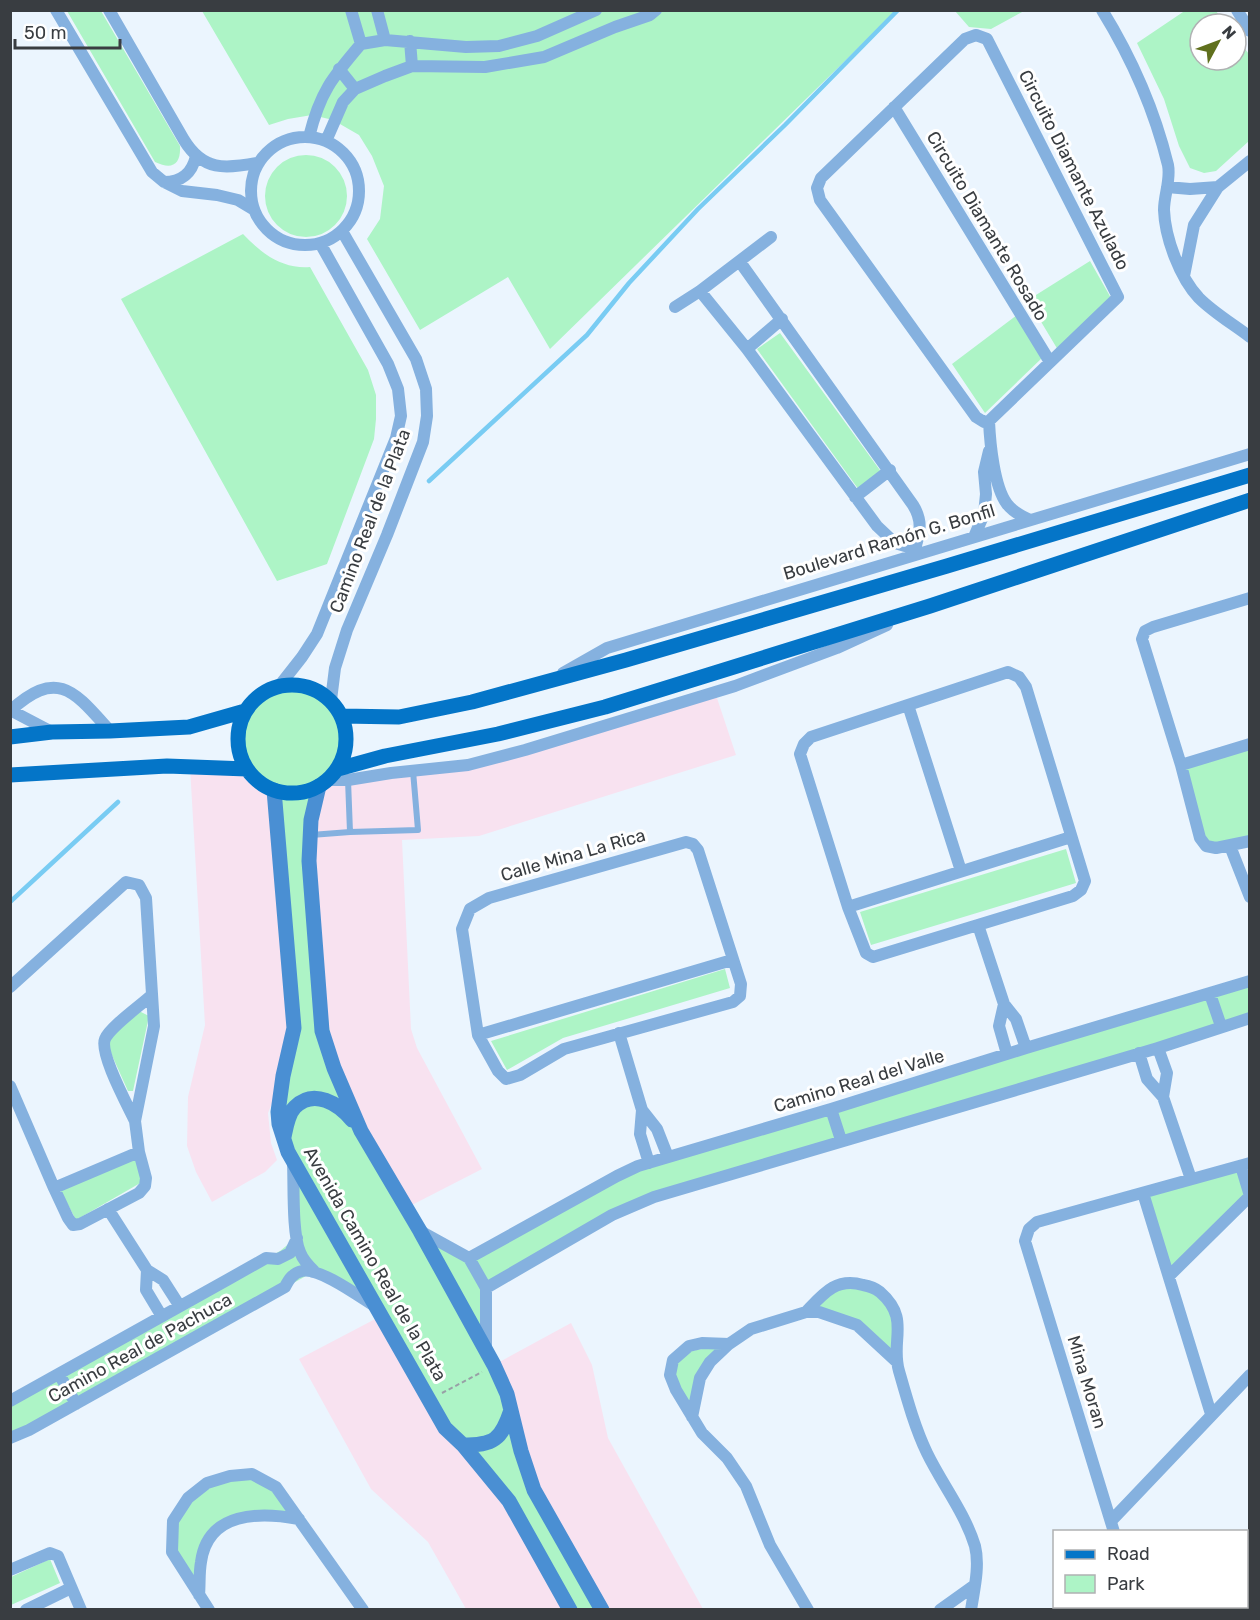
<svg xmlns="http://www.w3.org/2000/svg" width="1260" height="1620" font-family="Rubik,sans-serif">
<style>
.commercial{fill:#f8e2f0}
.green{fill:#adf4c6}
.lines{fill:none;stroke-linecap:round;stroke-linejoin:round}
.stream{stroke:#79ccf3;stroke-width:4.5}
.path{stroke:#98a0a6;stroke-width:2;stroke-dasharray:4.5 3;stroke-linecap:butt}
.service{stroke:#85b1df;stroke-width:6}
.minor{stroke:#85b1df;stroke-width:12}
.secondary{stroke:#4a8fd3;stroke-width:15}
.primary{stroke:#0475c8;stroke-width:15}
.labels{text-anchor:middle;stroke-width:6;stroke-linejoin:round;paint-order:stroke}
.street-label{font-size:18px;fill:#393d41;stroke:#fff}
</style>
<rect width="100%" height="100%" fill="#ebf5fe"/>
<path class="commercial" d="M715 692 736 755 479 836 402 840 411 1029 417 1048 482 1169 406 1208 361 1131 322 1031 311 820 328 780 468 765Z
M190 767 247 769 259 781 274 790 294 1028 283 1076 268 1113 271 1143 277 1160 265 1172 212 1202 196 1172 187 1146 188 1097 205 1025Z
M381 1316 488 1474 570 1609H466L428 1542 371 1489 299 1359Z
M571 1323 592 1365 608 1438 703 1609H602L534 1490 494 1365Z"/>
<path class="green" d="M1186 10 1216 11 1226 24H1200V60H1236V38L1249 54V141L1216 171 1204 173 1190 168 1179 146 1164 99 1137 43Z
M67 11H101L180 146C181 165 172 170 155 162Z
M202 11H896L550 349 508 277 420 330 367 239 380 219 384 186 372 156 359 135 333 120 312 115 288 119 269 125Z
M955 11H1024L991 29 969 27Z
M265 196a41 41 0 1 1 82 0a41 41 0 1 1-82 0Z
M243 234C262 254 282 269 310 267L368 370 376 395V419L374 439 327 564 277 581 121 299Z
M1090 261 1111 298 1058 350 1028 300Z
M1017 315 1042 358 985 413 952 364Z
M780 333 882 473 859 490 757 349Z
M298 684 316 689 331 700 342 715 347 733 345 752 338 769 319 787 309 861 334 1068 420 1231 469 1258 617 1176 1249 981V1018L654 1197 486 1288V1348L521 1451 602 1609H570L509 1501 463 1445 376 1307 315 1271 29 1430 11 1438V1401L166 1312 280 1251 297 1237 299 1211 279 1124 294 1028 274 790C264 784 256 779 249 770 226 741 243 694 280 685 285 684 292 685 298 684Z
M1249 744V841L1206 846 1181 765Z
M1066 849 1076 883 871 945 860 912Z
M725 969 730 988 563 1038 507 1070 491 1041Z
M139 1011 149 1016 133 1091H128L106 1042Z
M138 1156 142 1182 76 1220 59 1188Z
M1241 1166 1250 1196 1169 1276 1143 1193Z
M860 1284 892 1304 897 1362 857 1325 806 1312 824 1294Z
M729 1344 710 1362 692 1417 676 1390 673 1360 680 1353Z
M252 1474 276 1487 299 1519 250 1515 208 1540 199 1595 172 1552 173 1521 207 1483Z
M50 1559 60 1583 11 1605V1577Z"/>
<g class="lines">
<path class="stream" d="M429 481 587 335 629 283 698 209 785 125 898 10
M10 902 118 802"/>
<path class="path" d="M442 1393 482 1372"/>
<path class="service" d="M348 780 350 832
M311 835 350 832 418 830 413 771"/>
<path class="minor" d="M56 10 152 172 164 182 182 191 217 195 238 200 253 209
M109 10 184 140C203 171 225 169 257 163
M351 10 361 44
M377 10 385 40
M1102 10C1131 57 1155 112 1168 165 1171 180 1164 195 1164 210 1165 238 1180 278 1199 298 1214 313 1233 324 1250 337
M1237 10 1250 31
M976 35 987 39 1118 297 989 421 984 422 976 417 820 200 817 188 821 178 965 39Z
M410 41 412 66
M339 69 355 89
M894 107 1050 362
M251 191a54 54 0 1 1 108 0a54 54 0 1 1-108 0Z
M309 137C320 92 332 78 361 44L385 40 466 47 499 46 537 36 596 10
M326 141 343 102 355 89 385 76 412 66 485 67 544 57 615 27 650 15 656 10
M164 182C182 182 192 173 196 156
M1167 187 1190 189 1218 187
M740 262 913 505C923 521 920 532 915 549L918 554
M1184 276 1194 225 1218 187 1250 161
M700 291 747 349 877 526 895 543 915 549
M675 307 700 291 771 237
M747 349 782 319
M989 421C990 443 994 487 1007 504 1013 512 1021 516 1030 520
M855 497 890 470
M974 537 984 514 986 494 984 472 989 451
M1250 598 1153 627 1145 631 1142 639 1181 765 1200 838 1206 846 1216 848 1250 841
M1008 672 1019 677 1026 687 1085 881 1081 890 1073 896 873 957 866 953 848 907 800 754 804 744 811 737Z
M563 673 607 648 1250 454
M280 685 302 657 317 634 396 438 401 416 398 389 388 364 320 243
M331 700 335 668 347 630 387 535 423 442 427 416 426 389 416 359 342 231
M908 705 961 871
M10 710 52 732
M10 711C58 667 75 692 110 731
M1181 765 1250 744
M328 780H348L391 773 468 765 525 750 735 686 837 648 887 625
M686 842 693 844 698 850 741 984 740 996 733 1002 564 1049 520 1075 506 1079 498 1071 478 1035 462 929 470 909 489 898Z
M1230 846 1250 897
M848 907 1071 837
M978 925 1004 1004
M10 987 126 882 139 885 146 898 154 1026 135 1121 139 1152 146 1178 145 1186 139 1193 80 1224 73 1225 68 1218 54 1188 10 1086
M1210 994 1221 1026
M619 1033 642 1110
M478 1035 732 960
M1139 1053 1147 1079 1163 1097 1167 1073 1158 1048
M1007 1054 999 1026 1004 1004 1016 1019 1026 1048
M1163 1097 1191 1179
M831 1109 841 1140
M135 1121C128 1106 99 1053 105 1039 110 1027 141 1005 152 995
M293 1163C294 1184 292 1234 300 1252 303 1260 308 1265 314 1271L313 1272
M649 1163 640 1134 642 1110 657 1129 668 1157
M1241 1166 1250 1196
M54 1188 139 1152
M1143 1193 1211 1414
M108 1209 147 1270
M420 1231 469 1258 617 1176 638 1166 831 1109 1026 1048 1250 981
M469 1258 486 1288
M1169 1276 1250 1196
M806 1312C823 1294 836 1277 863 1285 869 1286 875 1288 880 1292 911 1319 890 1340 899 1371 907 1399 915 1428 927 1453 942 1484 965 1513 975 1546 980 1566 974 1590 971 1610
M161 1315 146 1290 147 1270 163 1280 179 1305
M729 1344 702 1343 689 1346 673 1360 670 1375 676 1390 702 1433 727 1458 746 1486 770 1545 808 1610
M486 1348V1288L612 1215 654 1197 1158 1048 1250 1018
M59 1374 76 1404
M10 1401 227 1280 266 1258 278 1259 290 1253 297 1238
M692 1417 700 1378 710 1362 729 1344 751 1329 806 1312H819L857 1325 897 1362
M10 1438 29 1430 285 1287C289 1279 293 1273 302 1271 319 1267 360 1297 376 1307
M1111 1521 1250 1375
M1114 1532 1025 1241 1029 1229 1037 1222 1250 1163
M10 1570 50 1553 58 1556 81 1610
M199 1595C200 1585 199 1573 201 1562 208 1511 260 1512 299 1519
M26 1610 71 1588
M209 1610 172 1552 173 1521 188 1498 207 1483 230 1476 252 1474 276 1487 363 1610
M940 1610 975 1585"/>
<path class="secondary" d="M319 786 311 820 309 861 322 1031 334 1068 361 1131 420 1231 494 1365 507 1394 521 1451 534 1490 602 1610
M274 790 294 1028 283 1076 278 1112 279 1124 288 1152 445 1428 463 1445 509 1501 570 1610
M284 1137C286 1127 288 1114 295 1107 314 1088 339 1104 352 1120
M463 1445C494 1445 501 1440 511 1410"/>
<path class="primary" d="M238 739a54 54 0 1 1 108 0a54 54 0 1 1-108 0Z
M342 716 399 717 472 702 626 660 947 566 1250 475
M10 737 52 732 110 731 189 727 245 711
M338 769 385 756 498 734 605 707 930 606 1250 500
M10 775 167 766 247 769"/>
</g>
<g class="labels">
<g class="street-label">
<text transform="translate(1074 170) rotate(63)" y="6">Circuito Diamante Azulado</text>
<text transform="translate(987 226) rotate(59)" y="6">Circuito Diamante Rosado</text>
<text transform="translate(370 521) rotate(-69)" y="6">Camino Real de la Plata</text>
<text transform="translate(889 542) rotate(-17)" y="6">Boulevard Ramón G. Bonfil</text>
<text transform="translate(573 855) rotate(-16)" y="6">Calle Mina La Rica</text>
<text transform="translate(859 1081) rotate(-17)" y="6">Camino Real del Valle</text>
<text transform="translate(375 1264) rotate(60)" y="6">Avenida Camino Real de la Plata</text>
<text transform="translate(140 1348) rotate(-29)" y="6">Camino Real de Pachuca</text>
<text transform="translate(1087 1382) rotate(73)" y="6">Mina Moran</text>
</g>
</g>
<rect width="1260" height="1620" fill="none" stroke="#393d41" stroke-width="24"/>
<rect x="1053" y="1530" width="195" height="78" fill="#ffffff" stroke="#b0b1b3" stroke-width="1.5"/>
<rect x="1065" y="1550" width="30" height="9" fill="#0475c8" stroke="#b0b1b3" stroke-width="1.5"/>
<text x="1107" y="1560" font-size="18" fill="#393d41">Road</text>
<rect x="1065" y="1575" width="30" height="18" fill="#adf4c6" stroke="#b0b1b3" stroke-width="1.5"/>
<text x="1107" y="1590" font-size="18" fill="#393d41">Park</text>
<g transform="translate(1218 42) rotate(49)"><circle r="28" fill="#ffffff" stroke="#b0b1b3" stroke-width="1.5"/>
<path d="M0-4.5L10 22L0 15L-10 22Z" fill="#60701d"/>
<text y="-9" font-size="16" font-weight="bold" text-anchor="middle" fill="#393d41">N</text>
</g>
<path d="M15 39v9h105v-9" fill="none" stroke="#393d41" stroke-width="3"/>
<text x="24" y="39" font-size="18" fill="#393d41" stroke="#ffffff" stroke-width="4.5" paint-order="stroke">50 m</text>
</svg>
